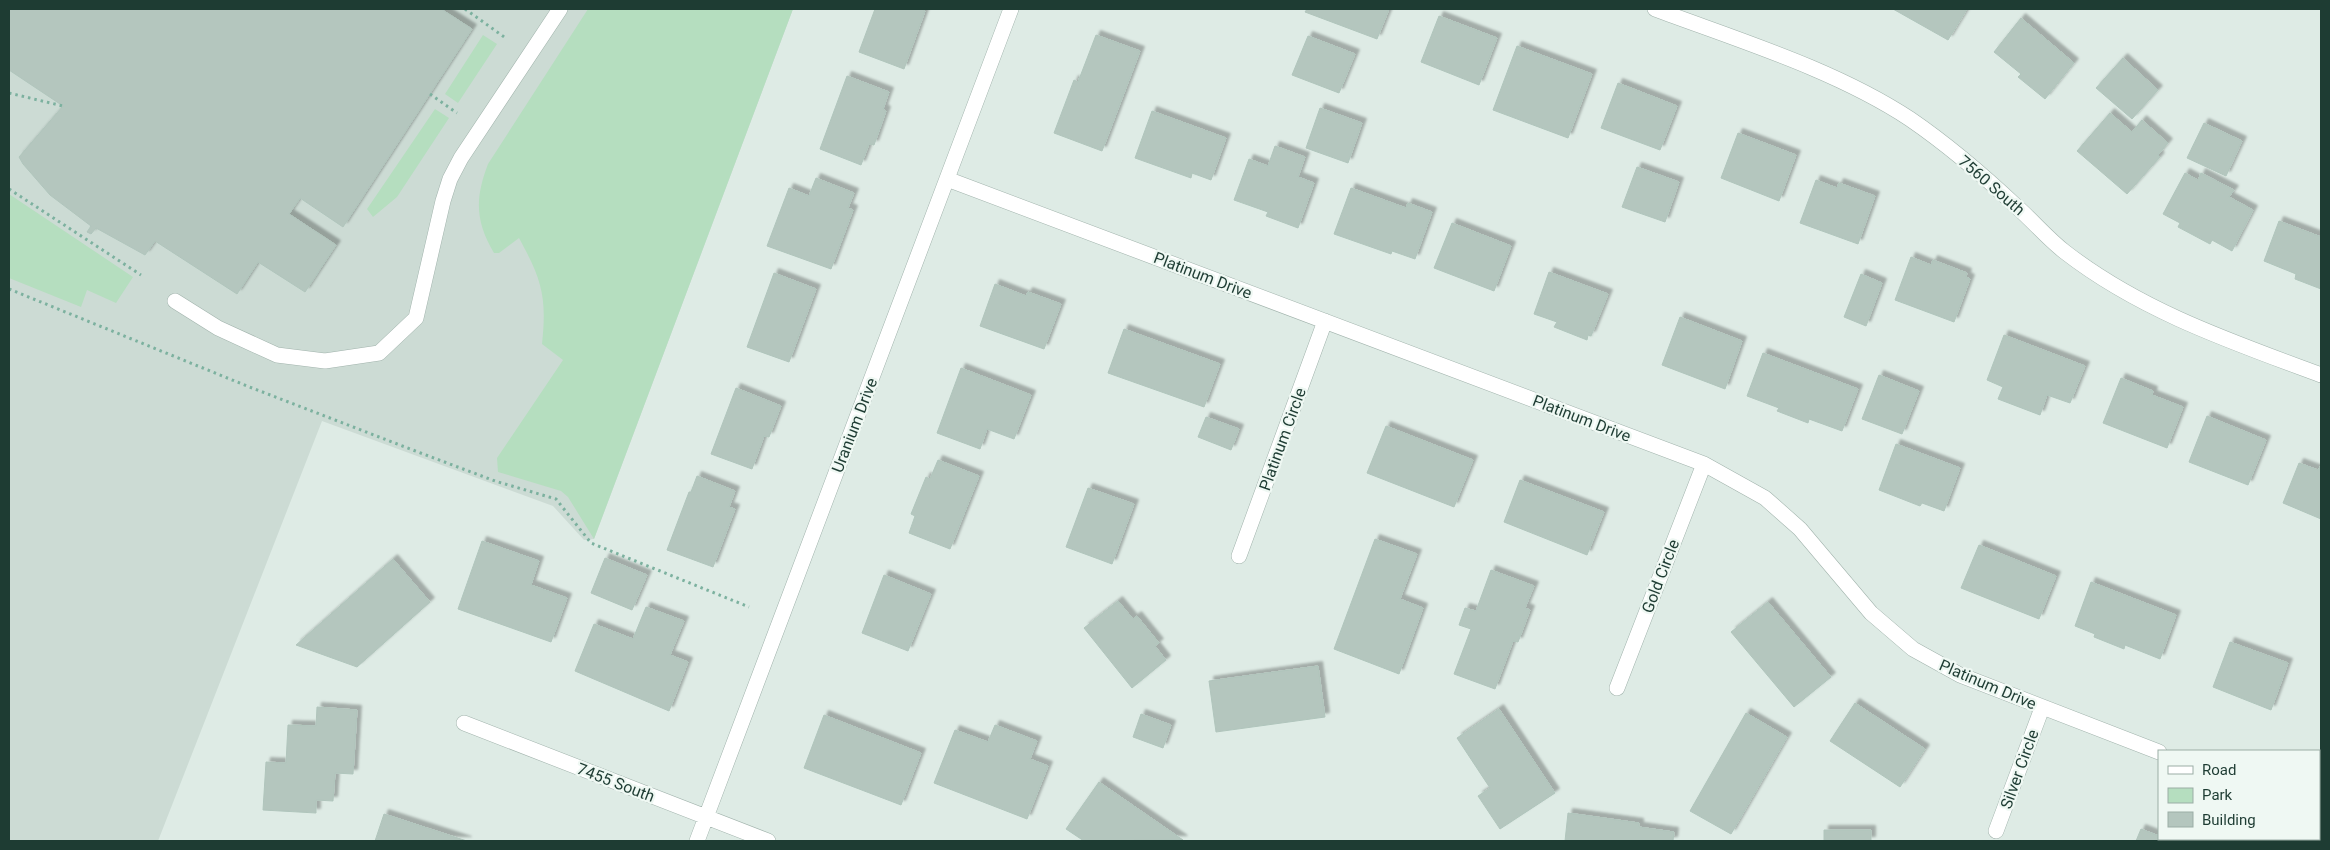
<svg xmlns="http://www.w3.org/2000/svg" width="2330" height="850" font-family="Roboto,sans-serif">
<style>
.built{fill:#ccdbd4}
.green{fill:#b5debf}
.building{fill:#b4c6be;stroke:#b0c5bc;filter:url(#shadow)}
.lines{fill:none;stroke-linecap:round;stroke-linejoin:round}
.minor-casing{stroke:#a1b3ac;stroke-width:16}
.path{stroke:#7cb19f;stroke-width:3;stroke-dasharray:2.5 4;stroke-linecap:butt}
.minor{stroke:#fff;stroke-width:15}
.labels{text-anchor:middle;stroke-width:4.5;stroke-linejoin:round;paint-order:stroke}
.street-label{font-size:16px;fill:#1e3c33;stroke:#eff8f3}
</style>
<defs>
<filter id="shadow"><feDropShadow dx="4.5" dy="-4.5" stdDeviation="1" flood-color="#0004"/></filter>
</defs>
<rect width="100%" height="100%" fill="#deebe5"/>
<path class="built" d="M9 9H793L594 539 584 540 553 506 322 421 158 841H9Z"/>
<path class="green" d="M588 9H793L594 539 568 497 561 491 498 472 497 458 563 360 542 344C547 297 542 280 519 238L499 253H494C475 221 475 198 488 164Z
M483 35 497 44 458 103 445 94Z
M435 109 449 118 397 197 373 217 367 209Z
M9 194 133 277 116 303 87 290 81 307 9 278Z"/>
<path class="building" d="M9 9H441L472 29 343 227 300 198 289 214 336 245 305 292 258 262 237 294 155 241 145 255 96 228 91 234 87 232 91 226 50 195 23 164 19 157 63 106 9 70Z
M875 9H922L925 11 904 69 859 52Z
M1307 9H1389L1377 39 1305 12Z
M1893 9H1967L1948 40Z
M1439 16 1497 38 1479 85 1421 62Z
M2021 18 2074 63 2045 99 2018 77 2021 74 1994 52Z
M1096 35 1140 51 1102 151 1054 133 1074 80 1078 82Z
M1308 36 1355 54 1339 93 1292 75Z
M1517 46 1592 74 1568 138 1493 110Z
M2123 58 2158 90 2132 119 2096 88Z
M847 76 889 92 883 109 886 111 874 145 869 144 861 165 820 149Z
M1618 83 1677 106 1660 150 1601 128Z
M1320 108 1362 123 1348 163 1306 148Z
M1152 111 1226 138 1211 180 1192 173 1191 178 1135 158Z
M2110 113 2132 132 2142 120 2168 143 2158 155 2160 157 2127 194 2077 151Z
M2204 123 2242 141 2226 176 2187 158Z
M1738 133 1796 155 1779 201 1721 178Z
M1275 146 1305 157 1298 177 1314 183 1298 228 1266 216 1268 212 1234 200 1249 159 1268 166Z
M1637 167 1679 182 1665 222 1622 207Z
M2185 173 2198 180 2201 173 2234 190 2229 197 2253 210 2232 251 2212 240 2210 244 2178 227 2180 223 2163 214Z
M816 178 854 193 848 208 853 210 831 269 767 246 789 188 809 196Z
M1816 180 1837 188 1839 183 1875 196 1858 244 1800 223Z
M1351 188 1406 208 1408 203 1432 212 1415 259 1392 251 1391 254 1334 234Z
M2279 221 2321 237V289L2295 279 2296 274 2264 261Z
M1452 223 1511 246 1494 291 1434 268Z
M1911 257 1931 265 1933 260 1967 273 1966 277 1970 279 1954 322 1895 300Z
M1549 272 1608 294 1591 336 1588 335 1587 340 1554 327 1557 322 1534 314Z
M774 273 816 289 789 362 747 347Z
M1861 274 1882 283 1866 326 1844 317Z
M995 284 1026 296 1028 292 1061 304 1044 349 980 326Z
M1680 317 1742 341 1725 389 1662 365Z
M1124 329 1220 364 1204 407 1108 373Z
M2004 335 2085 366 2070 403 2047 395 2040 415 1998 399 2003 387 1987 380Z
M1763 353 1858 389 1842 431 1809 419 1808 423 1777 411 1779 408 1747 396Z
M961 368 1031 395 1014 439 987 429 980 449 937 433Z
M1879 375 1919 391 1902 434 1862 419Z
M2121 378 2153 391 2152 395 2183 407 2167 448 2103 423Z
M736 388 781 406 769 437 764 436 752 469 711 454Z
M2207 416 2266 440 2248 485 2189 462Z
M1206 417 1239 429 1231 450 1198 437Z
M1386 426 1473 460 1454 507 1367 473Z
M1896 444 1960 468 1944 511 1922 503 1920 506 1879 490Z
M938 460 979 476 950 549 909 533 915 516 911 514 926 477 930 479Z
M2299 463 2318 470 2321 465V519L2283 503Z
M697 476 735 491 729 507 735 509 713 567 667 550 689 492H691Z
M1520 480 1604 512 1587 555 1504 522Z
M1088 488 1134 504 1112 564 1066 547Z
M1375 539 1417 554 1400 599 1423 608 1399 674 1334 649Z
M482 541 539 561 531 585 567 598 551 642 458 609Z
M1979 545 2056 576 2039 619 1961 588Z
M605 558 647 575 632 610 591 593Z
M393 559 430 602 357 667 296 645Z
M1491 570 1534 586 1525 608 1530 610 1518 642 1513 641 1495 689 1454 674 1471 629 1459 625 1465 608 1476 611Z
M884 575 931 594 908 651 862 633Z
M2091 582 2176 615 2160 659 2125 645 2124 649 2094 637 2095 634 2075 626Z
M1118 601 1133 619 1137 616 1159 643 1155 646 1166 660 1132 688 1084 628Z
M1768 602 1831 677 1794 707 1731 632Z
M646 607 684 621 670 655 688 662 669 711 575 671 594 624 633 639Z
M2230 642 2288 663 2271 710 2213 687Z
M1318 666 1325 717 1216 732 1209 681Z
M1855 703 1925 749 1900 787 1830 741Z
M317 707 357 710 353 774 335 773 333 801 316 800V813L263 810 266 762 286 763 288 725 316 726Z
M1499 709 1555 793 1500 829 1478 796 1490 788 1457 738Z
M1746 713 1787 737 1731 834 1690 811Z
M1141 714 1171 725 1163 748 1133 737Z
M824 715 921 753 901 805 804 768Z
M995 725 1037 741 1030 759 1048 766 1027 819 934 783 955 730 988 742Z
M1099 782 1183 840 1084 841 1066 829Z
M1568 813 1639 823V827L1674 832 1673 841H1565Z
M384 814 467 841H375Z
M2141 829 2159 836V839L2174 841H2136Z
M1824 830H1871V841H1824Z"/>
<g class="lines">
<defs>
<path id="minor" d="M1655 9C1738 40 1836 70 1910 119 1948 145 1983 175 2017 207 2033 221 2048 239 2065 252 2141 311 2232 342 2321 375
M947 179 1704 464 1765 498 1800 529 1871 613 1913 649 1960 675 2159 752
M175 301 218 328 277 355 325 361 379 353 416 318 443 201 450 179 461 158 560 9
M1239 556 1325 321
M1617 688 1704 464
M464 723 768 841
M2319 812 2321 813
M1996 831 2042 708
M697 841 1011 9"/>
</defs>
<use href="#minor" class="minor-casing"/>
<path class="path" d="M465 9 507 39
M9 93 63 106
M430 94 457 113
M9 189 141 275
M9 289 247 386 418 452 495 481 556 499 591 543 749 607"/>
<use href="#minor" class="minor"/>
</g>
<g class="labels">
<g class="street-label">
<text transform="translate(1992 185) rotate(41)" y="6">7560 South</text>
<text transform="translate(1203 275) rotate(21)" y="6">Platinum Drive</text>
<text transform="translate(1582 418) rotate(21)" y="6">Platinum Drive</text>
<text transform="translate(854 425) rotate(-69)" y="6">Uranium Drive</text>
<text transform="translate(1282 439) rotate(-70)" y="6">Platinum Circle</text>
<text transform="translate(1660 576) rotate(-69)" y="6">Gold Circle</text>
<text transform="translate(1988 684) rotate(23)" y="6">Platinum Drive</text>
<text transform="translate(2019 769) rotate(-70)" y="6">Silver Circle</text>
<text transform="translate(616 782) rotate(21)" y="6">7455 South</text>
</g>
</g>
<rect width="2330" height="850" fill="none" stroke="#1e3c33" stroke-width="20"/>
<rect x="2158" y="750" width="162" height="90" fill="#eff8f3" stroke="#9bada6"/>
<rect x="2168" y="766" width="25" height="8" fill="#ffffff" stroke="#9bada6"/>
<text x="2202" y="775" font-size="15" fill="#1e3c33">Road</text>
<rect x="2168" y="788" width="25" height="15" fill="#b5debf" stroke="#9bada6"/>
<text x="2202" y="800" font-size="15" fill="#1e3c33">Park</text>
<rect x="2168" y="812" width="25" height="15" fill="#b4c6be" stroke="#9bada6"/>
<text x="2202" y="825" font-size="15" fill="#1e3c33">Building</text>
</svg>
